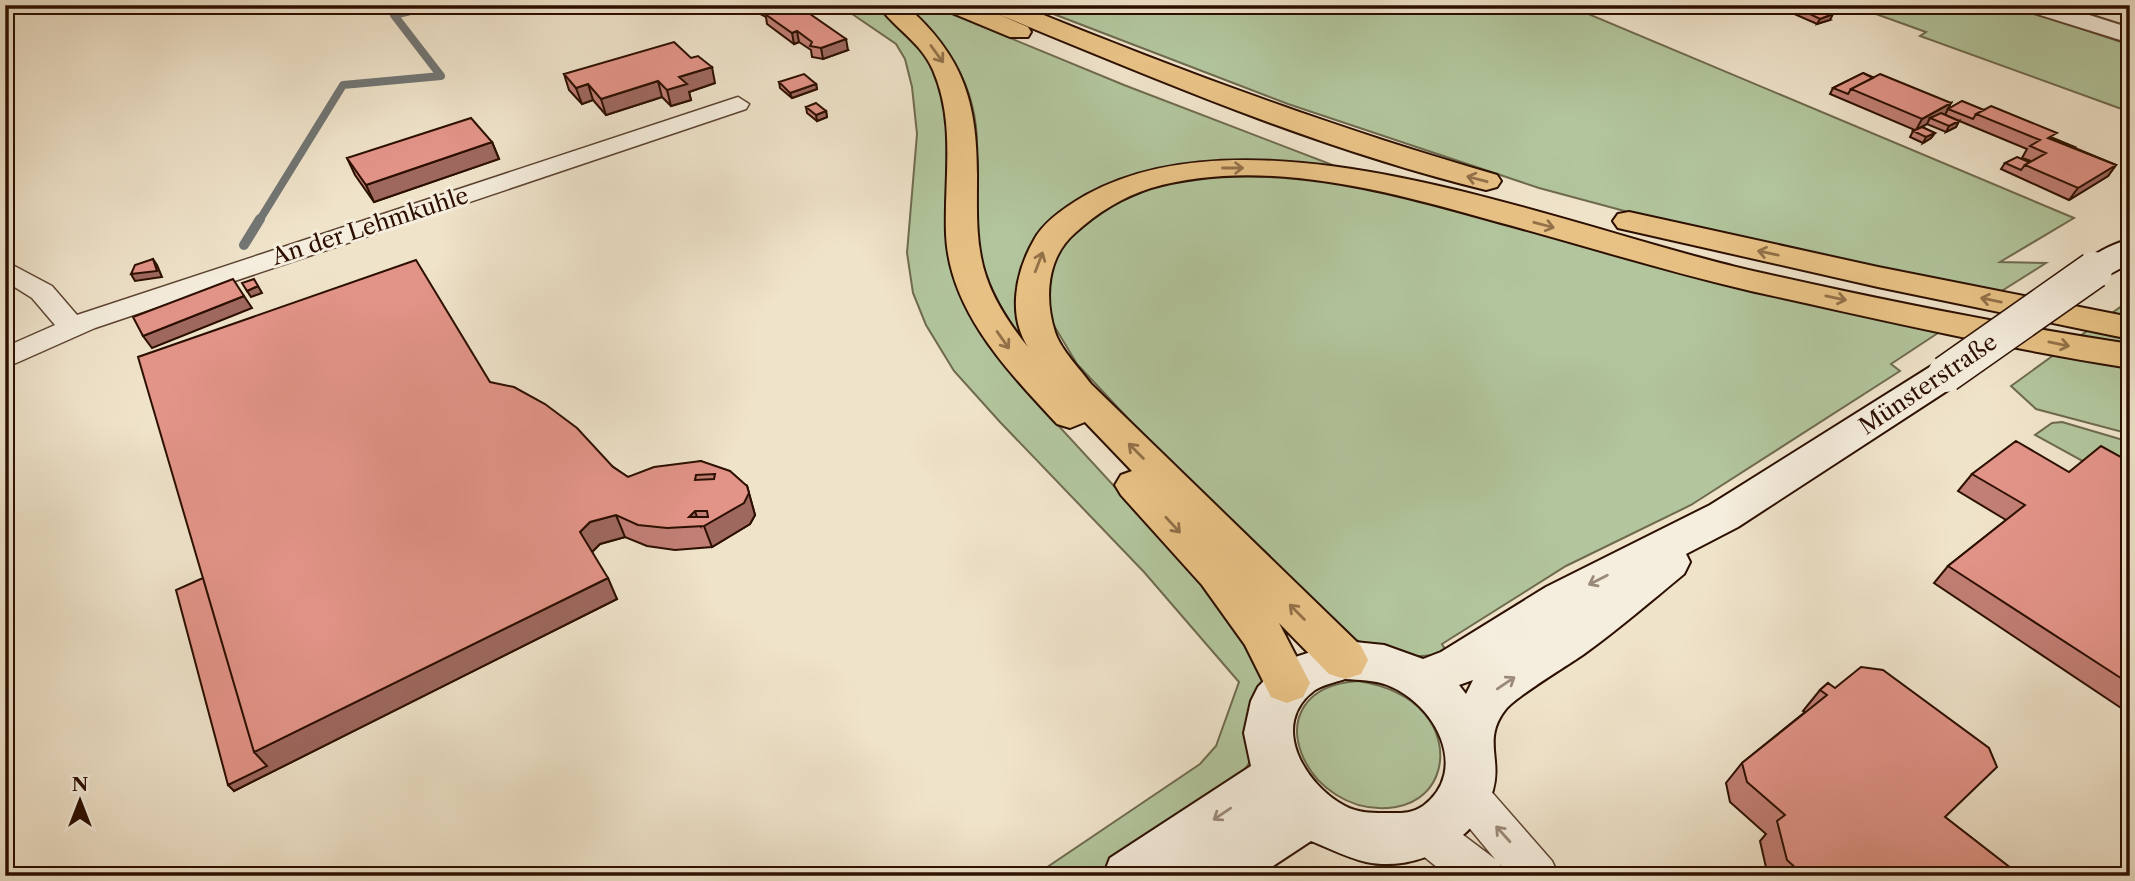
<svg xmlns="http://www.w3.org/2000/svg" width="2135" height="881" font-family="'Libre Caslon Text',serif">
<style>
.green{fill:#b2c59c;stroke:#6f6a4e;stroke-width:2}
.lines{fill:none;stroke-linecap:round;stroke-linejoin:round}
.stream-far1{stroke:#727674;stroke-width:8}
.stream{stroke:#727674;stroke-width:10}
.minor-casing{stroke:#5d4432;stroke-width:3}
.tertiary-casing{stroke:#5d4432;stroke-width:4}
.secondary-casing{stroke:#2c0f00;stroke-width:4}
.trunk-casing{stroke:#2c0f00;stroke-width:4}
.minor{fill:#f5eddd;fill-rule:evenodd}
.tertiary{fill:#f5eddd;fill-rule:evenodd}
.secondary{fill:#f5eddd;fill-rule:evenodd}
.trunk{fill:#e8c285;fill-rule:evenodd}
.secondary-bridge-casing{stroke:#2c0f00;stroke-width:39;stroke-linecap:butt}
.secondary-bridge{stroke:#f5eddd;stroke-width:36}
.wall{fill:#c27f75;stroke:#2c0f00;stroke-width:2}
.shaded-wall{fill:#9e685f;stroke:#2c0f00;stroke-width:2}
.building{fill:#e29488;stroke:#2c0f00;stroke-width:2;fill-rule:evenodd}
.oneway{stroke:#937149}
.oneway2{stroke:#9b897a}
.labels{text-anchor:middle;stroke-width:6;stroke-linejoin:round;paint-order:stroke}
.street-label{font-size:23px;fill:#2c0f00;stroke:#f5eddd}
</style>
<rect width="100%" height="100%" fill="#efe3ca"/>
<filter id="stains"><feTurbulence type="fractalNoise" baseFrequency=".00286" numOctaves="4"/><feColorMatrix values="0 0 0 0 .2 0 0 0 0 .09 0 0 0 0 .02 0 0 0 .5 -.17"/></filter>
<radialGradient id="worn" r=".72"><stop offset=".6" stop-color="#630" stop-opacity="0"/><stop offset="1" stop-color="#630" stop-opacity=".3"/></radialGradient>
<path class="green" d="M839 5H877C906 27 927 55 943 87L964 303 1011 374 1251 635 1265 687 1249 763 1239 779 1107 876H1034L1200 764 1216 746 1239 682 1144 572 1000 422 954 371 926 325 913 293 907 253 917 134 912 87 905 59 896 44Z
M904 5H930L1124 85 1343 169 1237 161 1165 170 1026 257 1017 290 1026 339 1021 340C1000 311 981 279 977 243 973 213 976 182 977 152 979 90 950 44 904 5Z
M1030 5H1567L2074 218 2000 262 2046 263 2000 292 1904 275 1632 213 1539 188 1288 104Z
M1851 5H2012L2130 45V112L1920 36 1926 32Z
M1255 174 1334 181 1415 198 1728 284 1941 331 1891 364 1900 371 1691 505 1566 566 1442 644 1448 654 1408 657 1352 639 1249 549 1230 518 1165 458 1077 364 1053 324 1047 293 1052 266 1066 241 1101 210 1159 185 1205 176Z
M2130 300V434L2036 409 2011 386Z
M2062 422 2130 442V487L2035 435 2052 423Z
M1358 681C1383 685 1407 693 1424 713 1453 746 1443 799 1396 807 1305 822 1247 689 1358 681Z"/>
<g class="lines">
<path class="stream-far1" d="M259 221 343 85 441 76 394 15 434 5"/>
<path class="stream" d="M244 245 260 219"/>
<defs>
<path id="minor" d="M738 97 749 104 746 109 95 328 5 368V347L55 325 32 298 5 281V261L52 286 77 315Z
M1467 775 1482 781 1552 861 1559 876H1509L1500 864 1505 876H1448L1412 847 1406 833 1412 819 1427 813 1442 819 1495 859 1452 807 1446 794 1452 781Z"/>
<path id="tertiary" d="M2021 5H2058L2130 28V43L2024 10Z"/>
<path id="secondary" d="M2130 239V263C2113 272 2102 282 2082 277L2078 270C2088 255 2113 244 2130 239Z
M1946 362 1959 365 1964 374 1959 383 1738 527 1686 554 1690 562 1684 574C1651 601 1619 629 1584 654 1567 666 1518 695 1506 709 1482 739 1502 758 1493 790 1478 840 1418 873 1366 862 1348 858 1329 848 1311 841L1258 876H1185L1189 866 1174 876H1103L1110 858 1251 766 1244 733 1251 701 1258 687 1283 661 1345 641 1384 645 1423 659 1441 652 1546 587 1710 505 1933 365ZM1529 643 1473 680 1466 694 1459 685 1473 680ZM1345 679C1359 680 1374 680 1387 685 1435 703 1471 770 1423 806 1413 813 1403 813 1392 813 1376 813 1360 814 1345 806 1305 785 1268 724 1315 690 1323 685 1336 682 1345 679Z"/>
<path id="trunk" d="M878 5H905C965 57 978 105 977 182 977 207 976 232 981 257 987 291 1007 321 1028 347 1007 315 1016 271 1034 240 1044 221 1067 206 1086 195 1260 98 1569 229 1753 271 1877 299 2004 325 2130 344V368C2003 348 1876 319 1751 291 1665 271 1579 244 1494 221 1387 191 1262 156 1151 188 1122 197 1097 213 1075 233 1047 257 1044 298 1055 332 1061 350 1080 369 1091 384L1361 646 1368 660 1361 674 1345 679 1329 674 1279 623 1310 683 1303 697 1287 703 1271 697 1245 645 1202 585 1121 495 1115 485 1121 475 1132 471 1085 422 1070 428 1057 424C1008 371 949 311 946 234 944 178 956 123 933 70 921 42 895 29 878 5Z
M942 5H976L1028 27 1031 32 1028 37H1010L945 10Z
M985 5H1019C1176 69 1333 128 1497 175L1501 181 1497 187 1486 190C1315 148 1151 77 988 10Z
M1629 212 1878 267 2130 317V339L1878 287 1618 228 1613 221 1618 214Z"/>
</defs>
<use href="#minor" class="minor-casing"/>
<use href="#tertiary" class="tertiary-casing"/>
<use href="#secondary" class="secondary-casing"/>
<use href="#trunk" class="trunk-casing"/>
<use href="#minor" class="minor"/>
<use href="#tertiary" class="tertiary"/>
<use href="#secondary" class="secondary"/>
<use href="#trunk" class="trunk"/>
<defs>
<path id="secondary-bridge" d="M1946 374 2094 270"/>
</defs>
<use href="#secondary-bridge" class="secondary-bridge-casing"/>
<use href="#secondary-bridge" class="secondary-bridge"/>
</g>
<path class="wall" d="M742 5H780L848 50 823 59 812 57 811 50 799 42 794 44 767 24 766 17Z
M1567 5H1592L1580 11Z
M1795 7 1830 20 1817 24 1792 13Z
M1863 73 1948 109 1962 101 2116 165 2108 176 2069 200 2001 169 2005 163 2031 161 2022 158 2027 149 1945 115 1959 121 1956 127 1946 132 1927 124 1922 127 1935 133 1931 138 1923 143 1910 137 1913 131 1915 130 1830 94 1833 88Z
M564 74 715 83 689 92 691 100 671 106 662 97 606 115 593 100 582 104 569 90Z
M779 82 816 84 817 89 792 98 780 88Z
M806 107 826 111 827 117 817 121 807 113Z
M492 142 499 159 374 202 355 175 347 158Z
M490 382 628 477 701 461 747 486 755 515 750 524 712 547 675 550 647 546 625 537 600 544 592 552 617 599 234 791 203 578Z
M2130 462V714L1934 583 1948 566 2006 520 1958 491 1972 474 2069 472Z
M1828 683 1945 817 2021 876H1768L1760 841 1766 834 1730 802 1726 783 1742 763 1805 712 1803 711 1820 690Z"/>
<path class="shaded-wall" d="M1583 5H1592L1580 11Z
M1833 14 1830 20 1817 24 1820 19Z
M797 31 799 42 794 44 792 33Z
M846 39 848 50 823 59 821 48Z
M712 67 715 83 689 92 691 100 671 106 667 90 679 77Z
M658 81 662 97 606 115 601 99Z
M588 84 593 100 582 104 576 88Z
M816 84 817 89 792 98 790 93Z
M1951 103 1945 115 1930 118 1927 124 1916 130 1922 119Z
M826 111 827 117 817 121 816 115Z
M1959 121 1956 127 1946 132 1949 126Z
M1935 133 1931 138 1923 143 1926 137Z
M492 142 499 159 374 202 366 185Z
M2116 165 2108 176 2069 200 2078 188Z
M153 259 157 265 162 277 135 281 131 274Z
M258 286 262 293 251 297 247 291Z
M244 296 252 308 152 348 143 336Z
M747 486 755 515 750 524 712 547 704 526Z
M695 511 700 526 689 517Z
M616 515 625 537 600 544 590 554 580 532 590 522Z
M608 578 617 599 234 791 228 785 254 752Z"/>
<path class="building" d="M752 5H780L783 7 767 13Z
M788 5H797L846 39 821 48 810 46 812 42 797 31 792 33 765 14Z
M1801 5H1813L1833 14 1820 19 1795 7Z
M674 42 691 58 698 56 712 67 679 77 687 84 667 90 658 81 601 99 588 84 576 88 564 74Z
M1863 73 1873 78 1851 89 1848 94 1833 88Z
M804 74 816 84 790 93 779 82Z
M1880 74 1951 103 1922 119 1851 89Z
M1962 101 1984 110 1976 114 1973 119 1948 109Z
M816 103 826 111 816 115 806 107Z
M1991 106 2057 133 2048 138 2116 165 2078 188 2025 165 2046 153 2030 146 2040 140 1976 114Z
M1941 113 1959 121 1949 126 1930 118Z
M471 118 492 142 366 185 347 158Z
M1922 127 1935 133 1926 137 1913 131Z
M2053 138 2075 147 2073 148 2052 139Z
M2017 157 2029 162 2025 165 2021 170 2005 163Z
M153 259 157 271 131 274 135 265Z
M416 260 490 382 514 387 545 404 577 428 613 467 628 477 654 467 701 461 730 471 747 486 749 493 744 503 704 526 667 528 638 525 616 515 590 522 580 532 608 578 254 752 138 357ZM715 474 714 479 695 480 696 475ZM695 511H707L708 517H689Z
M233 279 244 296 143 336 133 317Z
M254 279 258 286 247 291 242 283Z
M2016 441 2069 472 2101 446 2130 462V684L1948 566 2025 505 1972 474Z
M203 578 254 752 267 766 228 785 176 590Z
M1861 667 1883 670 1989 748 1997 767 1945 817 2021 876H1793L1799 871 1787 860 1777 821 1785 815 1747 782 1742 763 1827 695 1820 690 1828 683 1835 688Z"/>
<defs><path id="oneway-shaft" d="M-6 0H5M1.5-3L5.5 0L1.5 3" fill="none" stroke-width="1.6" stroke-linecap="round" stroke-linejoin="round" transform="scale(1.75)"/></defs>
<g class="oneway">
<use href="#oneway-shaft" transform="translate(937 54) rotate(54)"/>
<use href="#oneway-shaft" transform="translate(1233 168)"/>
<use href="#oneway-shaft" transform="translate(1477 179) rotate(-165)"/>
<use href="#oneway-shaft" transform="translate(1544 225) rotate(15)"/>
<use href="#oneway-shaft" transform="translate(1768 253) rotate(-168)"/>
<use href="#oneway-shaft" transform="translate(1039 262) rotate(-69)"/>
<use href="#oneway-shaft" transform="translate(1836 298) rotate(12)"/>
<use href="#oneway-shaft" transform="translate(1991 300) rotate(-168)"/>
<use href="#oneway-shaft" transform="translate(1003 340) rotate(55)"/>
<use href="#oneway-shaft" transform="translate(2059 344) rotate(12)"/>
<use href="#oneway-shaft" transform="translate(1136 451) rotate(-135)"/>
<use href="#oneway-shaft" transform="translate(1173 525) rotate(47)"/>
<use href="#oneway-shaft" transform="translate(1297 612) rotate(-135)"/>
</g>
<g class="oneway2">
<use href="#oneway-shaft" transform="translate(1598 580) rotate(153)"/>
<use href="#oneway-shaft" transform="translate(1506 683) rotate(-34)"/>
<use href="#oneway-shaft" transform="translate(1222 814) rotate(146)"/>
<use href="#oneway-shaft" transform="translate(1503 834) rotate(-132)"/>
</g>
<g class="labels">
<g class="street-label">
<text transform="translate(370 226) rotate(-18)" y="8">An der Lehmkuhle</text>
<text transform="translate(1928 384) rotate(-34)" y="8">Münsterstraße</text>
</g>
</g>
<rect width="2135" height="881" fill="none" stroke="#efe3ca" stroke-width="28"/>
<rect x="7" y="7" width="2121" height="867" fill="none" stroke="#2c0f00" stroke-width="3.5"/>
<rect x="14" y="14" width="2107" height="853" fill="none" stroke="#2c0f00" stroke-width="2"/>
<g transform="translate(80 801)" stroke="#f5eddd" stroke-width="5" paint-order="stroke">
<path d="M0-5L12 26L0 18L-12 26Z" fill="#2c0f00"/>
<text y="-10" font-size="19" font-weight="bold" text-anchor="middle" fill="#2c0f00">N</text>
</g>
<rect width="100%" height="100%" filter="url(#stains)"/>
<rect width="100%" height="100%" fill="url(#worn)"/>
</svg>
